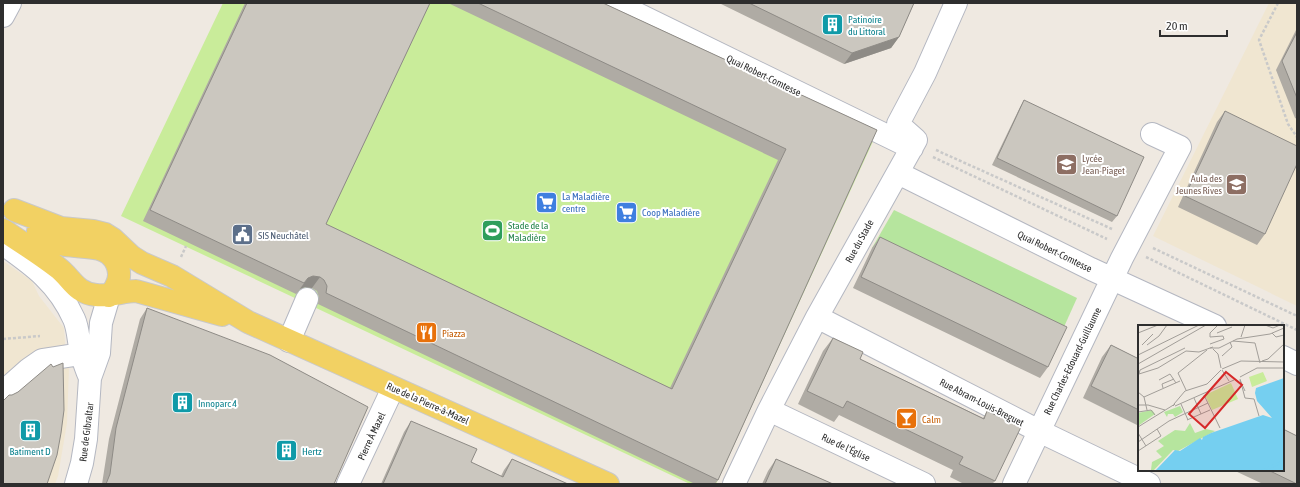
<svg xmlns="http://www.w3.org/2000/svg" width="1300" height="487" font-family="'Asap Condensed',sans-serif">
<style>
.education{fill:#f0e6d1}
.green{fill:#b6e59e}
.pitch{fill:#c9ec9a}
.lines{fill:none;stroke-linecap:round;stroke-linejoin:round}
.minor-casing{stroke:#b4b7c1;stroke-width:24}
.major-casing{stroke:#c9c9c9;stroke-width:24}
.path{stroke:#c9c9c9;stroke-width:2.5;stroke-dasharray:3 2;stroke-linecap:butt}
.minor{stroke:#fff;stroke-width:22}
.major{stroke:#f2d163;stroke-width:22}
.wall{fill:#afaba4}
.shaded-wall{fill:#8e8b86}
.building{fill:#cbc7bf;stroke:#8e8b86}
.labels{text-anchor:middle;stroke-width:4;stroke-linejoin:round;paint-order:stroke}
.culture-label{font-size:10px;fill:#0d838f;stroke:#fff;text-anchor:start}
.street-label{font-size:10px;fill:#2e2e2e;stroke:#fff}
.education-label{font-size:10px;fill:#785e54;stroke:#fff;text-anchor:start}
.shop-label{font-size:10px;fill:#366cbe;stroke:#fff;text-anchor:start}
.leisure-label{font-size:10px;fill:#27864d;stroke:#fff;text-anchor:start}
.service-label{font-size:10px;fill:#4e5e75;stroke:#fff;text-anchor:start}
.food-label{font-size:10px;fill:#c56008;stroke:#fff;text-anchor:start}
.inset-river{fill:none;stroke:#75cff0;stroke-width:2}
.inset-road{fill:none;stroke:#a29e99;stroke-width:1}
.view{fill:#d62828;fill-opacity:0.15;stroke:#d62828;stroke-width:2}
.inset-edge{fill:none;stroke:#2e2e2e;stroke-width:2}
</style>
<rect width="100%" height="100%" fill="#efe9e1"/>
<path class="education" d="M1269 3H1297V306L1153 236Z
M3 261 32 281 39 296 64 328 66 357 69 367 67 423 58 476 55 484H3Z"/>
<path class="green" d="M894 210 1077 298 1059 338 872 248Z"/>
<path class="pitch" d="M223 3H589L875 137 716 484H690L121 216Z"/>
<g class="lines">
<defs>
<path id="minor" d="M615 3 912 148
M3 16 10 3
M898 173 1091 269 1215 326
M3 244C34 266 58 283 74 319 79 330 78 343 82 355 84 363 87 371 90 378
M817 317 1039 431 1149 484
M289 341 307 299
M1283 357 1297 364
M3 392 29 369 42 360 81 354
M769 410 924 484
M76 484 82 463 86 439 90 378 99 353 101 323 109 296
M348 484 393 388
M734 484 769 410 817 317 916 140 898 124 925 73 956 3
M1014 484 1122 258 1180 147 1152 134"/>
<path id="major" d="M14 210 61 228 93 231 105 234 113 239 131 256 142 263 172 276 248 322 608 484
M3 230C21 242 40 254 57 267 72 278 75 293 96 295 110 297 123 291 136 291L222 315
M38 231C46 238 55 242 65 245 77 247 88 246 99 249 115 253 124 271 116 286 115 289 111 293 109 296"/>
</defs>
<use href="#minor" class="minor-casing"/>
<use href="#major" class="major-casing"/>
<path class="path" d="M1278 3 1259 40 1288 124 1297 137
M936 150 1112 229
M933 157 1107 239
M1153 248 1297 316
M181 257 186 246
M1146 257 1297 330
M3 339 40 336"/>
<use href="#minor" class="minor"/>
<use href="#major" class="major"/>
</g>
<path class="wall" d="M245 3H430L326 224 670 388 778 160 448 3H603L877 130 718 480 715 484H695L318 304 319 297 317 291 312 288 305 287 300 289 296 294 143 221Z
M719 3H914L899 37 891 48 844 64Z
M1297 28V119L1295 118 1276 70Z
M1024 100 1117 216 1112 222 992 165 1020 107Z
M1225 111 1265 234 1257 245 1178 207 1217 122Z
M880 237 1048 367 1040 378 853 288 872 248Z
M147 308 334 484H102L109 439 140 319Z
M833 338 860 359 983 418 987 411 995 481 992 484H964L950 477 953 470 839 415 834 422 798 404 823 351Z
M1111 345 1139 359V426L1083 398 1102 357Z
M411 421 471 462 501 476 504 470 512 459 568 484H381L404 432Z
M1297 436V484H1263L1233 470H1283Z
M776 459 833 484H762L768 471Z"/>
<path class="shaded-wall" d="M899 37 891 48 844 64 852 53Z
M313 276 320 277 312 288 305 287 300 289 296 294 308 278Z"/>
<path class="building" d="M247 3H430L326 224 672 389 786 149 478 3H603L877 130 718 480 326 293 327 286 324 280 320 277 313 276 308 278 304 283 150 210Z
M749 3H914L899 37 852 53Z
M1297 32V98L1282 61Z
M1024 100 1144 157 1117 216 997 158Z
M1225 111 1297 146V164L1265 234 1185 196Z
M880 237 1067 327 1048 367 861 277Z
M147 308 270 355 368 407 334 484H106L110 474 116 428Z
M833 338 863 352 860 359 984 419 987 411 1021 427 995 481 959 464 963 457 847 401 843 408 807 391Z
M1111 345 1139 359V410L1091 386Z
M63 363 64 410 61 433 57 455 47 484H3V401L9 395H12L18 392 51 364 53 367Z
M411 421 477 449 471 462 503 477 512 459 568 484H383Z
M1283 429 1297 436V484L1268 470H1283Z
M776 459 833 484H765Z"/>
<defs>
<symbol id="building-square" viewBox="-11 -11 22 22"><rect x="-9" y="-9" width="18" height="18" rx="4" fill="#0f9aa8" stroke="#fff"/><path d="M-4-6H4V6H1V3H-1V6H-4ZM-2.5-4.3h1.7v1.8h-1.7ZM.8-4.3h1.7v1.8H.8ZM-2.5-1h1.7V.8h-1.7ZM.8-1h1.7V.8H.8Z" fill="#fff"/></symbol>
<symbol id="university-square" viewBox="-11 -11 22 22"><rect x="-9" y="-9" width="18" height="18" rx="4" fill="#8d6e63" stroke="#fff"/><path d="M0-5L7-2L0 1L-7-2ZM-4 1L0 2.5L4 1V4Q0 6-4 4Z" fill="#fff"/></symbol>
<symbol id="supermarket-square" viewBox="-11 -11 22 22"><rect x="-9" y="-9" width="18" height="18" rx="4" fill="#3f7fe0" stroke="#fff"/><path d="M-6-5.5h2.5l.6 2H6L4.5 2H-2.5L-4.4-4H-6ZM-1.5 3.2a1.3 1.3 0 1 0 .1 0ZM3 3.2a1.3 1.3 0 1 0 .1 0Z" fill="#fff"/></symbol>
<symbol id="stadium-square" viewBox="-11 -11 22 22"><rect x="-9" y="-9" width="18" height="18" rx="4" fill="#2e9e5b" stroke="#fff"/><path d="M0-5a6.5 5 0 1 0 0 10a6.5 5 0 1 0 0-10ZM-3.5-1.8h7v3.6h-7Z" fill="#fff"/></symbol>
<symbol id="civic-square" viewBox="-11 -11 22 22"><rect x="-9" y="-9" width="18" height="18" rx="4" fill="#5c6f8a" stroke="#fff"/><path d="M-.6-6.5H3V-4.5H.6V-3L4-1V1h2V6H-6V1h2V-1L-.6-3ZM-1.2 2.5V6h2.4V2.5Z" fill="#fff"/></symbol>
<symbol id="restaurant-square" viewBox="-11 -11 22 22"><rect x="-9" y="-9" width="18" height="18" rx="4" fill="#e8710a" stroke="#fff"/><path d="M-5-6h1v4h1v-4h1v4h1v-4h1v5L-1.5 .5V6h-2V.5L-5-1ZM5-6V6H3V1.5H1.5Q1.5-4 5-6Z" fill="#fff"/></symbol>
<symbol id="bar-square" viewBox="-11 -11 22 22"><rect x="-9" y="-9" width="18" height="18" rx="4" fill="#e8710a" stroke="#fff"/><path d="M-6-5H6L.8 .8V4.5H3.5V6h-7V4.5H-.8V.8Z" fill="#fff"/></symbol>
</defs>
<g fill-rule="evenodd">
<use href="#building-square" x="820" y="12" width="25" height="25"/>
<use href="#university-square" x="1054" y="152" width="25" height="25"/>
<use href="#university-square" x="1224" y="172" width="25" height="25"/>
<use href="#supermarket-square" x="534" y="190" width="25" height="25"/>
<use href="#supermarket-square" x="614" y="200" width="25" height="25"/>
<use href="#stadium-square" x="480" y="218" width="25" height="25"/>
<use href="#civic-square" x="230" y="222" width="25" height="25"/>
<use href="#restaurant-square" x="414" y="320" width="25" height="25"/>
<use href="#building-square" x="170" y="390" width="25" height="25"/>
<use href="#bar-square" x="894" y="406" width="25" height="25"/>
<use href="#building-square" x="18" y="418" width="25" height="25"/>
<use href="#building-square" x="274" y="438" width="25" height="25"/>
</g>
<g class="labels">
<g class="culture-label">
<text x="848" y="23">Patinoire<tspan x="848" dy="12">du Littoral</tspan></text>
<text x="198" y="407">Innoparc 4</text>
<text x="30" y="455" text-anchor="middle">Batiment D</text>
<text x="302" y="455">Hertz</text>
</g>
<g class="street-label">
<text transform="translate(764 75) rotate(26)" y="4">Quai Robert-Comtesse</text>
<text transform="translate(859 241) rotate(-61)" y="4">Rue du Stade</text>
<text transform="translate(1055 251) rotate(26)" y="4">Quai Robert-Comtesse</text>
<text transform="translate(1072 361) rotate(-64)" y="4">Rue Charles-Edouard-Guillaume</text>
<text transform="translate(982 402) rotate(27)" y="4">Rue Abram-Louis-Breguet</text>
<text transform="translate(428 403) rotate(24)" y="4">Rue de la Pierre-à-Mazel</text>
<text transform="translate(86 432) rotate(-83)" y="4">Rue de Gibraltar</text>
<text transform="translate(371 436) rotate(-65)" y="4">Pierre À Mazel</text>
<text transform="translate(846 447) rotate(25)" y="4">Rue de l'Église</text>
</g>
<g class="education-label">
<text x="1082" y="162">Lycée<tspan x="1082" dy="12">Jean-Piaget</tspan></text>
<text x="1222" y="182" text-anchor="end">Aula des<tspan x="1222" dy="12">Jeunes Rives</tspan></text>
</g>
<g class="shop-label">
<text x="562" y="200">La Maladière<tspan x="562" dy="12">centre</tspan></text>
<text x="642" y="216">Coop Maladière</text>
</g>
<g class="leisure-label">
<text x="508" y="229">Stade de la<tspan x="508" dy="12">Maladière</tspan></text>
</g>
<g class="service-label">
<text x="258" y="239">SIS Neuchâtel</text>
</g>
<g class="food-label">
<text x="442" y="337">Piazza</text>
<text x="922" y="423">Calm</text>
</g>
</g>
<g transform="translate(1138 325)">
<rect width="146" height="146" fill="#efe9e1"/>
<path d="M42 81 45 87 37 92 35 89H30L29 92 26 87ZM14 85 17 89 0 101V88ZM52 98 57 108 68 104 77 106 40 126 35 125 15 146H7L13 145 14 137 24 132 18 126 26 121 20 116 37 105 47 106Z" fill="#b6e59e"/>
<path d="M125 47 129 56 114 62 111 52ZM93 58 100 74 74 85 67 70Z" fill="#c9ec9a"/>
<path d="M146 53V146H17L37 125 42 126 62 113 64 115 65 112 73 108 125 90 134 93 119 76 117 68 118 63Z" fill="#75cff0"/>
<path class="inset-river" d="M124 146 146 136"/>
<path class="inset-road" d="M127 0 135 3 142 0M0 8 20 0M79 8 94 2M134 8 138 12 146 10M103 12 107 0M95 16 117 18 122 38M72 19 86 14 85 11 72 12V8L80 0M4 20 15 9M9 20 21 11 29 0M75 22 72 23H81L99 14 132 9 146 3M75 24 80 29 83 43M0 30 61 0M84 31 94 22 92 17M124 36 130 34 146 19M0 39 68 0M84 44 103 36 146 37M84 45 91 56M1 49 20 43 48 26 61 27 72 23M1 49 2 45 47 23M102 52 119 43H146M102 54 107 73 116 74 121 91M21 55 32 49 38 58M102 55 107 66M25 63 24 59 36 54M48 65 40 48 69 25M0 67 6 72 9 85M66 70 82 103M6 72 42 56M56 73 63 89M36 79 47 66 69 59 83 45M43 79 50 95M0 80H10L27 85M37 81 96 55M0 87 13 85 17 90M49 95 72 85M0 102 37 79 35 81M0 108 8 121M0 117 31 96 70 78M0 126 23 111 19 104"/>
<path class="view" d="M88 47 104 60 67 103 51 89Z"/>
<rect width="146" height="146" class="inset-edge"/>
</g>
<rect width="1300" height="487" fill="none" stroke="#2e2e2e" stroke-width="8"/>
<path d="M1160 30v6h67v-6" fill="none" stroke="#2e2e2e" stroke-width="2"/>
<text x="1166" y="30" font-size="12" fill="#2e2e2e" stroke="#ffffff" stroke-width="3" paint-order="stroke">20 m</text>
</svg>
